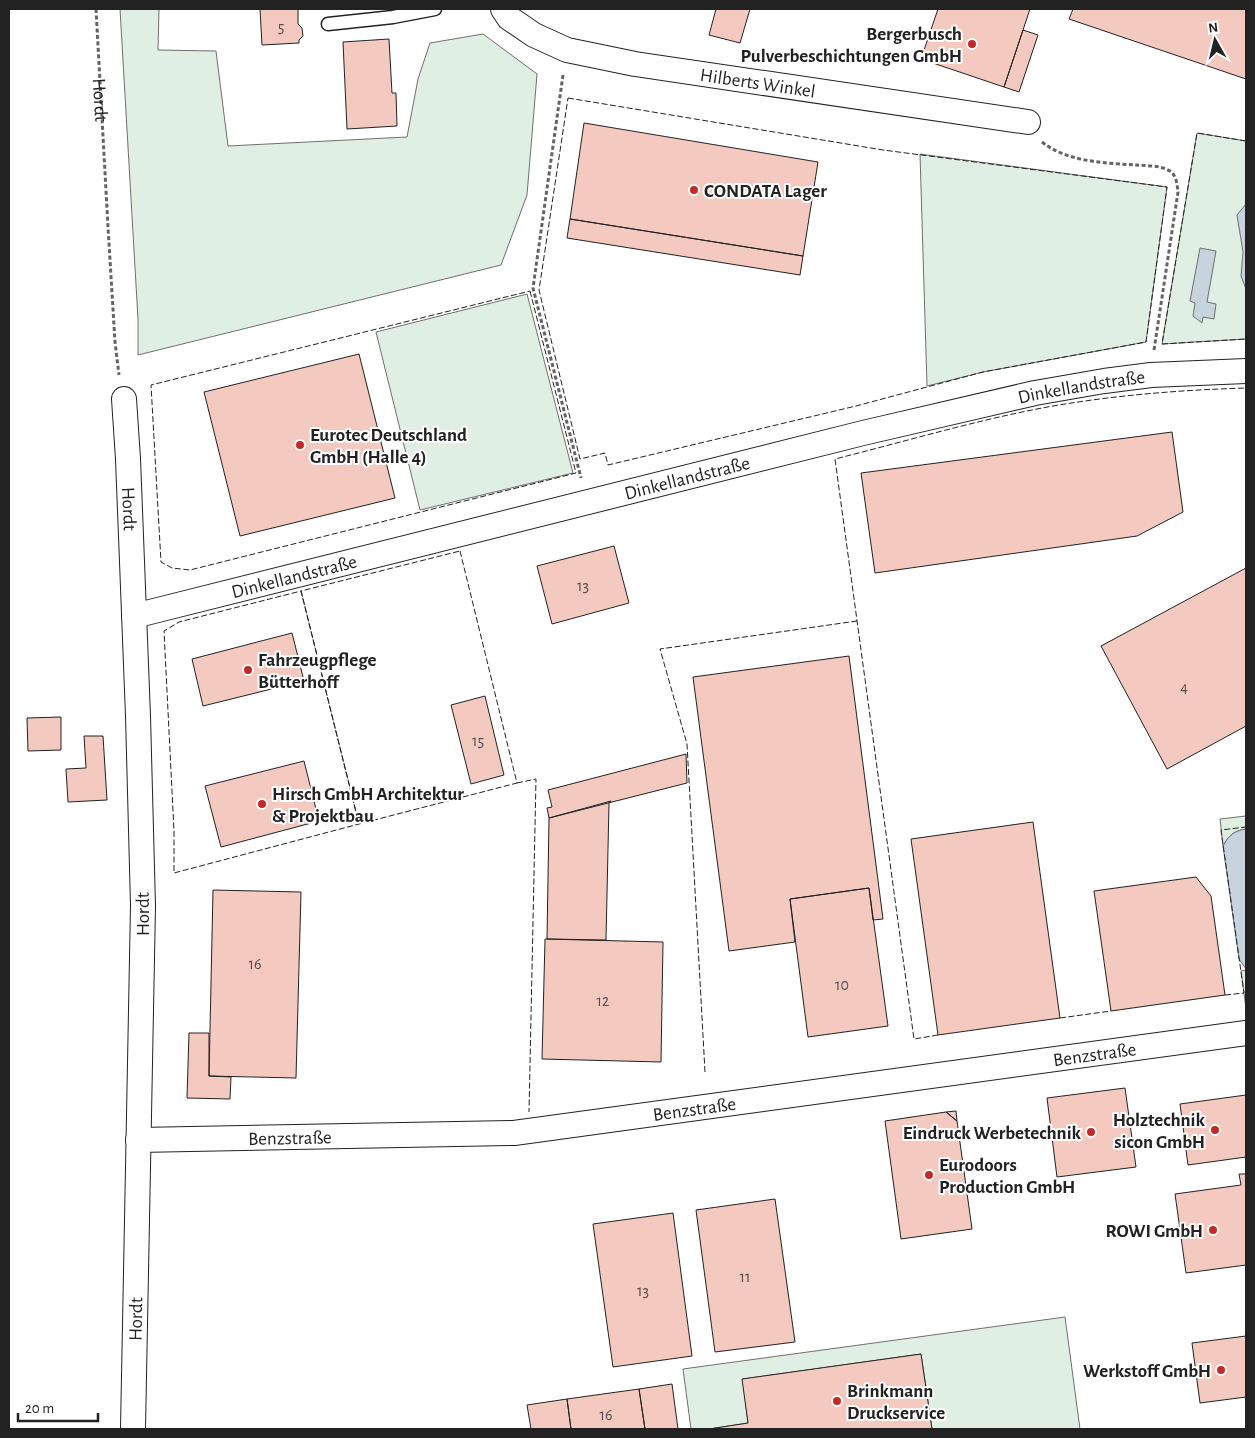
<svg xmlns="http://www.w3.org/2000/svg" width="1255" height="1438" font-family="'Alegreya Sans',sans-serif">
<style>
.green{fill:#e0efe3;stroke:#6f6f6f}
.water{fill:#c7d3dd;stroke:#6f6f6f}
.building{fill:#f3c9c0;stroke:#222}
.lines{fill:none;stroke-linecap:round;stroke-linejoin:round}
.lane-casing{stroke:#222;stroke-width:15}
.street-casing{stroke:#222;stroke-width:26}
.path{stroke:#646464;stroke-width:3;stroke-dasharray:4 2.5;stroke-linecap:butt}
.lane{stroke:#fff;stroke-width:12}
.street{stroke:#fff;stroke-width:24}
.fence{stroke:#222;stroke-width:1;stroke-dasharray:6 2.5;stroke-linecap:butt}
.poi-dot{fill:#c62828;stroke:#fff;stroke-width:2}
.labels{text-anchor:middle;stroke-width:4;stroke-linejoin:round;paint-order:stroke}
.number-label{font-size:16px;fill:#564c4a}
.poi-label{font-size:19px;font-weight:bold;fill:#222;stroke:#fff;text-anchor:start}
.street-label{font-size:19px;fill:#222;stroke:#fff}
</style>
<rect width="100%" height="100%" fill="#fff"/>
<path class="green" d="M120 9H159L158 50 216 51 228 146 407 137 418 79 430 43 483 34 537 74 527 195 501 265 138 355V319Z
M1197 133 1246 141V339L1162 344Z
M920 154 1167 187 1146 342 983 372 927 386Z
M527 294 573 473 420 510 376 332Z
M1246 816V829C1234 831 1229 835 1223 846L1220 819Z
M1246 970V1009L1241 971Z
M1065 1317 1080 1429H932L921 1354 743 1379 748 1423 709 1429H691L683 1369Z"/>
<path class="water" d="M1246 204V289L1241 276 1243 252 1237 215Z
M1200 248 1216 251 1207 302 1216 304 1214 319 1203 317 1202 323 1193 316 1195 303 1190 301Z
M1246 829V969L1239 959 1223 846C1229 835 1234 831 1246 829Z"/>
<path class="building" d="M260 9H298V24L302 28 303 36 299 40V43L262 45Z
M716 9H750L740 43 709 35Z
M938 9H1030L1004 87 921 59Z
M1073 9H1246V79L1069 19Z
M1023 30 1038 35 1019 92 1004 87Z
M389 39 392 93H396L397 126 347 129 343 42Z
M584 123 818 162 803 256 570 219Z
M570 219 803 256 800 275 567 238Z
M359 354 395 498 240 536 204 392Z
M1172 432 1183 512 1137 536 875 573 861 473Z
M614 546 629 603 552 624 537 566Z
M1246 568V726L1167 769 1101 646Z
M292 633 304 681 203 706 192 659Z
M849 656 883 919 873 920 869 888 790 899 795 942 729 951 693 677Z
M485 696 504 775 471 784 451 705Z
M61 717V750L28 751 27 718Z
M84 736H103L107 800 68 802 66 769 86 768Z
M686 754 687 783 549 818 547 808 552 807 548 790Z
M304 761 319 821 221 847 205 786Z
M611 801 609 803 606 940 547 939 549 818Z
M1033 822 1060 1018 938 1035 911 839Z
M1196 877 1211 896 1225 995 1111 1011 1094 891Z
M869 888 888 1026 808 1037 790 899Z
M213 890 301 892 296 1078 209 1076Z
M545 939 663 942 661 1062 542 1059Z
M189 1033H209V1076L231 1077 230 1099 187 1098Z
M1125 1088 1136 1167 1057 1177 1047 1098Z
M1246 1095V1157L1188 1165 1180 1104Z
M956 1111 957 1121 946 1112Z
M946 1112 957 1121 972 1229 901 1239 885 1121Z
M1239 1174H1246V1265L1186 1273 1175 1194 1241 1185Z
M775 1199 795 1342 715 1352 696 1210Z
M673 1213 692 1356 613 1367 593 1224Z
M1246 1336V1397L1200 1403 1192 1343Z
M921 1354 932 1429H709L748 1423 742 1379Z
M672 1384 678 1429H645L639 1389Z
M639 1389 645 1429H571L567 1399Z
M567 1399 571 1429H531L527 1405Z"/>
<g class="lines">
<defs>
<path id="lane" d="M328 24 393 17 435 9"/>
<g id="street">
<path id="s2" d="M503 9 509 18 534 35 567 50 635 64 1028 122"/>
<path id="s3" d="M124 399 128 459 138 716 143 906 133 1429"/>
<path id="s4" d="M134 616 863 433 1035 393 1104 381 1151 375 1246 371"/>
<path id="s5" d="M138 1140 514 1133 1246 1033"/>
</g>
</defs>
<use href="#lane" class="lane-casing"/>
<use href="#street" class="street-casing"/>
<g class="path">
<path id="s1" d="M96 9 108 227 115 342 119 375"/>
<path d="M563 75 533 288 581 478"/>
<path d="M1042 142C1067 162 1105 163 1136 165 1147 166 1160 165 1170 171 1177 176 1177 185 1178 192L1154 350"/>
</g>
<use href="#lane" class="lane"/>
<use href="#street" class="street"/>
<path class="fence" d="M568 98 883 150 1167 187 1146 342 983 372 856 406 608 465 605 453 580 459 539 290Z
M1246 141 1197 133 1162 344 1246 339
M530 291 576 473 190 570 172 568 161 562 151 385Z
M460 551 517 783 359 824 301 591Z
M301 591 359 824 174 873V831L164 631 179 622Z
M517 783 536 779 529 1112
M1225 995 1244 993 1221 830 1246 827
M1060 1018 1111 1011
M938 1035 914 1039 835 459C907 441 980 419 1053 406 1117 395 1181 390 1246 388
M705 1072 687 744 660 649 857 621"/>
</g>
<g class="poi-dot">
<circle cx="972" cy="44" r="5"/>
<circle cx="694" cy="190" r="5"/>
<circle cx="300" cy="445" r="5"/>
<circle cx="248" cy="670" r="5"/>
<circle cx="262" cy="804" r="5"/>
<circle cx="1215" cy="1130" r="5"/>
<circle cx="1091" cy="1132" r="5"/>
<circle cx="929" cy="1175" r="5"/>
<circle cx="1213" cy="1230" r="5"/>
<circle cx="1221" cy="1370" r="5"/>
<circle cx="837" cy="1401" r="5"/>
</g>
<g class="labels">
<g class="number-label">
<text x="281" y="32">5</text>
<text x="583" y="591">13</text>
<text x="1184" y="692">4</text>
<text x="478" y="746">15</text>
<text x="255" y="969">16</text>
<text x="842" y="990">10</text>
<text x="603" y="1006">12</text>
<text x="745" y="1282">11</text>
<text x="643" y="1296">13</text>
<text x="606" y="1420">16</text>
</g>
<g class="poi-label">
<text x="962" y="40" text-anchor="end">Bergerbusch<tspan x="962" dy="22">Pulverbeschichtungen GmbH</tspan></text>
<text x="704" y="197">CONDATA Lager</text>
<text x="310" y="441">Eurotec Deutschland<tspan x="310" dy="22">GmbH (Halle 4)</tspan></text>
<text x="258" y="666">Fahrzeugpflege<tspan x="258" dy="22">Bütterhoff</tspan></text>
<text x="272" y="800">Hirsch GmbH Architektur<tspan x="272" dy="22">&amp; Projektbau</tspan></text>
<text x="1205" y="1126" text-anchor="end">Holztechnik<tspan x="1205" dy="22">sicon GmbH</tspan></text>
<text x="1081" y="1139" text-anchor="end">Eindruck Werbetechnik</text>
<text x="939" y="1171">Eurodoors<tspan x="939" dy="22">Production GmbH</tspan></text>
<text x="1203" y="1237" text-anchor="end">ROWI GmbH</text>
<text x="1211" y="1377" text-anchor="end">Werkstoff GmbH</text>
<text x="847" y="1397">Brinkmann<tspan x="847" dy="22">Druckservice</tspan></text>
</g>
<g class="street-label">
<text dy="7" stroke="none"><textPath href="#s2" startOffset="271">Hilberts Winkel</textPath></text>
<text dy="7" stroke="none"><textPath href="#s1" startOffset="91">Hordt</textPath></text>
<text dy="7" stroke="none"><textPath href="#s4" startOffset="975">Dinkellandstraße</textPath></text>
<text dy="7" stroke="none"><textPath href="#s4" startOffset="570">Dinkellandstraße</textPath></text>
<text dy="7" stroke="none"><textPath href="#s3" startOffset="110">Hordt</textPath></text>
<text dy="7" stroke="none"><textPath href="#s4" startOffset="165">Dinkellandstraße</textPath></text>
<text transform="translate(142 914) rotate(-90)" y="7">Hordt</text>
<text dy="7" stroke="none"><textPath href="#s5" startOffset="962">Benzstraße</textPath></text>
<text dy="7" stroke="none"><textPath href="#s5" startOffset="558">Benzstraße</textPath></text>
<text dy="7" stroke="none"><textPath href="#s5" startOffset="152">Benzstraße</textPath></text>
<text transform="translate(135 1319) rotate(-89)" y="7">Hordt</text>
</g>
</g>
<rect width="1255" height="1438" fill="none" stroke="#222222" stroke-width="20"/>
<g transform="translate(1215 40) rotate(352)" stroke="#ffffff" stroke-width="4" paint-order="stroke">
<path d="M0-4L9 19L0 12L-9 19Z" fill="#222222"/>
<text y="-8" font-size="14" font-weight="bold" text-anchor="middle" fill="#222222">N</text>
</g>
<path d="M18 1413v8h80v-8" fill="none" stroke="#222222" stroke-width="2.5"/>
<text x="25" y="1413" font-size="15" fill="#222222" stroke="#ffffff" stroke-width="4" paint-order="stroke">20 m</text>
</svg>
